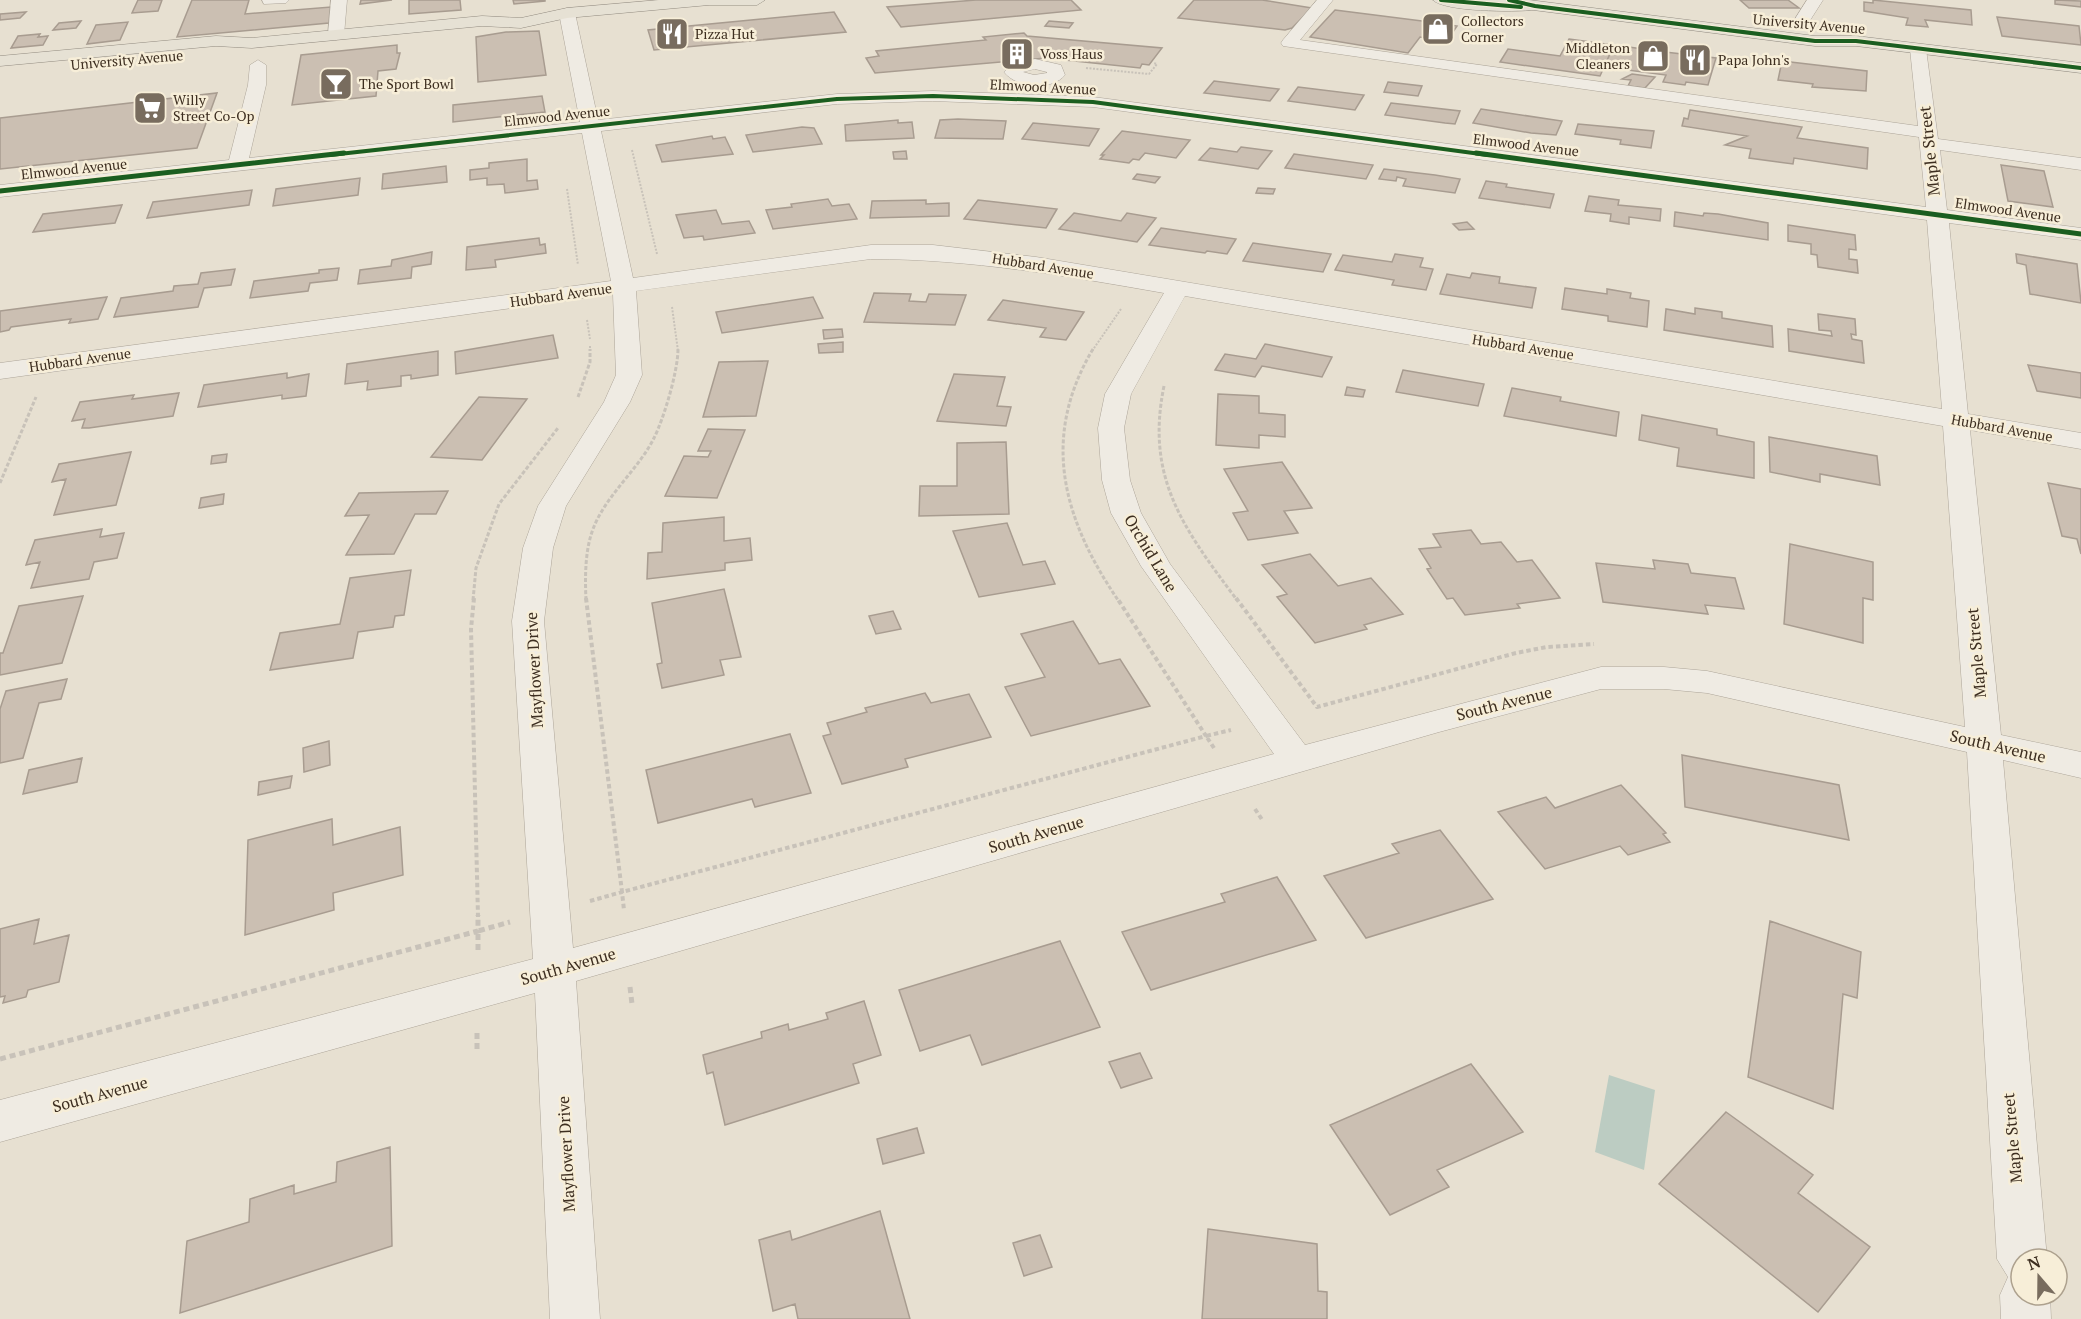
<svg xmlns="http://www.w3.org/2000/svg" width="2081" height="1319" font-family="'PT Serif',serif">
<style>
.water{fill:#bcccc2}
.building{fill:#cbbfb2;stroke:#a89c90;stroke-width:1.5}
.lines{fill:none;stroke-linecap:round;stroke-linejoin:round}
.minor-casing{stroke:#ada599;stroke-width:1}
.major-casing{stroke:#928b80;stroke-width:1}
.path-far3{stroke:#c8c2b9;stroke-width:2;stroke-dasharray:2 1.5;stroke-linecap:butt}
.path-far2{stroke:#c8c2b9;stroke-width:3;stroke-dasharray:4 2;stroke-linecap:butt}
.path-far1{stroke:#c8c2b9;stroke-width:4;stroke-dasharray:4.5 3;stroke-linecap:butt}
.path{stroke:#c8c2b9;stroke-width:5;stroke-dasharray:6 4;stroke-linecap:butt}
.minor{fill:#efebe3;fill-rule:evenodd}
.major{fill:#e6e1d4;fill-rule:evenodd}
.cycleway-far1-casing{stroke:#f7eed8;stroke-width:6}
.cycleway-casing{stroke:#f7eed8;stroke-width:8}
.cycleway-far1{stroke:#1b5e20;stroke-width:4}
.cycleway{stroke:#1b5e20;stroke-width:5}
.labels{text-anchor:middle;stroke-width:5;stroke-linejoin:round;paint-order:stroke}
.far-poi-label{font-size:14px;fill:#3d2e20;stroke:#f7eed8;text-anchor:start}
.far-street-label{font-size:14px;fill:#3d2e20;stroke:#f7eed8}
.street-label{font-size:16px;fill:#3d2e20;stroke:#f7eed8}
</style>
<rect width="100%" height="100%" fill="#e7e0d1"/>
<path class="water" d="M1609 1075 1655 1090 1644 1170 1595 1152Z"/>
<path class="building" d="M138 0H162L158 11 132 13Z
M192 0H249L245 14 331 7V19L329 23 177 37Z
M361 0H392L360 4Z
M409 0H460L461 10 409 14Z
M513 0H545V1L514 4Z
M976 0H1071L1081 10 901 27 887 7Z
M1194 0H1262L1312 8 1292 28 1285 30 1178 18Z
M1740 0H1788L1799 8H1749Z
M1873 0 1971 10 1972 25 1925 20 1928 27 1906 25 1908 18 1864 11V2L1873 3Z
M2055 0 2081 1V7L2055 4Z
M1335 10 1430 22 1457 26 1447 41 1420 37 1408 53 1310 37Z
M26 12 20 18 0 20V14Z
M834 12 846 32 654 50 648 30Z
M1997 17 2079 26 2081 45 2002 36Z
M81 21 76 28 53 30 59 23Z
M1049 21 1073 23 1069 28 1045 26Z
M128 22 120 40 87 44 96 25Z
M539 31 546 75 478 82 476 37 506 32Z
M1024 33 1027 36 1162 48 1149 65 1142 64 1140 68 1046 58 875 73 866 58 879 56 876 51 986 40 983 37Z
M40 34 38 37 48 36 43 45 11 48 18 36Z
M1569 39 1614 45 1600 76 1500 62 1508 49 1560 56Z
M397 45V53H400L396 69 378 71 376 96 292 105 301 55Z
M1614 45 1665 52 1716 58 1708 85 1686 82 1685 85 1663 82 1666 75 1604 67Z
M1782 61 1867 71 1866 91 1812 87 1813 84 1778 80Z
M1632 74 1655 77 1645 88 1628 86 1631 80 1622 79Z
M1214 81 1279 89 1270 101 1204 93Z
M1388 82 1422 86 1418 96 1384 92Z
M1298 87 1364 95 1355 110 1288 101Z
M217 93 197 148 0 169V118Z
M542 96 545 112 453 122V105Z
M1391 103 1460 111 1455 124 1445 123 1385 115Z
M1481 109 1562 121 1556 135 1531 133 1473 123Z
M1690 110 1802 127 1797 138 1868 148 1867 169 1794 158 1793 164 1749 158 1751 149 1725 145 1747 136 1682 126 1684 118 1688 119Z
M958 119 1006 121 1003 139 935 138 940 120Z
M898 120V123L912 122 914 138 846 141 845 125Z
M1033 123 1099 129 1089 146 1022 139Z
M1578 124 1654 131 1651 148 1620 144 1621 140 1575 134Z
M802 127 814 128 822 144 753 152 746 135Z
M1122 131 1190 140 1176 158 1145 153 1139 160 1133 159 1129 163 1100 159 1104 155H1101Z
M712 136 713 139 725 137 733 154 662 162 656 145Z
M1241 147 1272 151 1258 169 1199 160 1210 148 1237 152Z
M906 151 907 159H894L893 152Z
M1294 154 1373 165 1366 179 1285 168Z
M527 159V181L537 180 538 189 505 193 504 184 487 185V178L470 180V170L489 168V163Z
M2001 165 2044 171 2053 207 2008 201Z
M446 166 447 182 382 189 383 174Z
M1384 169 1435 175 1460 179 1455 193 1403 186 1406 179 1397 177 1396 181 1379 179Z
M1137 174 1160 177 1155 183 1133 179Z
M360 178 358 195 273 206 276 189Z
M1486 181 1507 184 1506 187 1554 194 1550 208 1479 198Z
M1258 188 1275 189 1273 194 1256 193Z
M252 190 249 205 147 218 153 202Z
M1589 196 1619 200 1618 205 1661 209 1660 221 1629 217V224L1610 221 1611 214 1585 211Z
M828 199 832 206 849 204 857 219 773 229 766 210 792 207 791 204Z
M926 200V204L949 203V216L870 218 872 201Z
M978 200 1057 209 1046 228 964 219Z
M122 205 115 223 33 232 43 214Z
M716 210 722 224 749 221 755 233 704 240 703 236 684 238 676 215Z
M1675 212 1703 216 1704 213 1718 214 1768 223V240L1674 226Z
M1074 213 1121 221 1127 213 1156 218 1137 242 1059 229Z
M1467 222 1474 229 1459 230 1453 224Z
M1788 225 1855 235 1856 250 1849 249V259L1857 260 1858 273 1818 267 1817 255 1811 254V244L1788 241Z
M1161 228 1236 239 1227 254 1207 251 1205 253 1149 245Z
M539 238 540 245 545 244 546 253 495 260 496 267 466 270 467 247Z
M1253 243 1331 254 1323 272 1243 261Z
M432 252 431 264 412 267 411 278 358 284 360 270 391 266 392 260Z
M1395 254 1423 258 1420 267 1433 269 1426 290 1392 285 1394 280 1335 270 1343 255 1392 262Z
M2016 254 2077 264 2081 303 2030 294 2026 265 2017 263Z
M339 268 337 280 310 283 308 291 250 298 254 281 319 273V270Z
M235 269 231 285 204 288 198 307 114 317 121 298 173 291 174 286 198 284 201 273Z
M1472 273 1500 277 1499 283 1536 288 1532 308 1440 294 1447 274 1470 278Z
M1565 288 1607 294V289L1631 293 1630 298 1649 301 1647 327 1608 321V316L1562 309Z
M874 293 911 294 909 301 926 302 929 294 966 295 955 325 864 322Z
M107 297 98 319 69 323 71 319 11 327 9 330 0 332V311Z
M813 297 823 318 722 333 716 312Z
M1003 300 1084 312 1066 340 1040 337 1046 328 988 320Z
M1695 308 1722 312V318L1772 326 1773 347 1664 330 1666 309 1695 314Z
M1818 314 1855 319 1856 335 1851 334 1852 339 1862 341 1864 363 1789 351 1788 329 1832 336 1831 331 1819 330Z
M842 329 843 337 824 339 823 330Z
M553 335 558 358 456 374 455 352Z
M843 342V352L819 353 818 344Z
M1265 344 1332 357 1322 377 1262 366 1255 377 1215 370 1225 354 1256 359Z
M438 351V375L411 379V375L401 376V386L367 390 368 381 345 384 347 364Z
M768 361 756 416 703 417 719 362Z
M2028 365 2081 373V398L2037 391Z
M1403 370 1484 384 1478 406 1396 392Z
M287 373V378L309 374 306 396 282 399V395L198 407 204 385Z
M954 374 1005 377 997 406 1011 407 1006 426 937 421Z
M1347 387 1365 390 1363 397 1345 395Z
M1512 388 1561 397 1560 401 1619 412 1616 436 1504 416Z
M179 393 173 416 89 428H82L85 419 72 421 80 402 134 395 132 399Z
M1218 394 1259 396V413L1285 415V437L1259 435V448L1216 445Z
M479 397 527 399 482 460 431 457Z
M1642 415 1717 429V435L1754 442V478L1677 466 1679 448 1639 440Z
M708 429 745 430 717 498 665 496 684 456 708 457 711 451H698Z
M1769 437 1877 456 1880 485 1820 474V482L1770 472Z
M1006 442 1009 514 919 516 920 486H957V443Z
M131 452 116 505 54 515 66 479 52 482 59 464Z
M227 454 226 462 211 464 212 456Z
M1282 462 1312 508 1284 511 1298 533 1248 540 1233 513 1248 511 1224 469Z
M2048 483 2081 489V554L2077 539 2062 536Z
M448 491 436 514H415L394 554 346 555 369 515 345 516 359 493Z
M224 494 223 504 199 508 201 498Z
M724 517V541L750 538 752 560 725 563V570L647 579 648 553 662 552 663 523Z
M1007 523 1023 565 1045 561 1055 584 979 597 953 531Z
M102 529 100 537 124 533 117 558 94 562 89 579 31 588 40 562 26 565 35 540Z
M1471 530 1481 544 1501 542 1517 562 1532 560 1560 598 1517 604 1520 608 1465 615 1453 598 1447 599 1427 569 1431 568 1419 549 1441 547 1433 534Z
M1790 544 1873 562V600L1863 598V643L1784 624Z
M1310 554 1338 586 1371 578 1403 614 1364 625 1367 629 1315 643 1277 597 1287 594 1262 565Z
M1653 560 1688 564 1691 573 1735 578 1744 609 1705 605 1708 614 1603 602 1596 563 1655 569Z
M411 570 404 615 395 616 393 627 358 632 353 658 270 670 280 633 340 624 350 578Z
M724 589 741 657 720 660 724 675 662 688 657 664 662 663 652 603Z
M83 596 62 663 0 675V653H3L19 606Z
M893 611 901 629 876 634 869 616Z
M1073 621 1099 664 1120 659 1150 706 1031 736 1005 687 1045 677 1021 634Z
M67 679 61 699 39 703 23 758 0 763V709L6 691Z
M925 693 931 703 969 694 991 737 905 759 908 767 842 784 823 736 831 734 827 723 867 712 865 708Z
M790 734 811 793 755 807 752 799 658 823 646 770Z
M329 741 330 765 304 772 303 748Z
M1682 755 1839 785 1849 840 1685 807Z
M82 758 77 782 23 794 29 770Z
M292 776 290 788 258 795 259 782Z
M1621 785 1666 833 1663 834 1670 842 1628 855 1620 846 1545 869 1498 812 1546 797 1555 808Z
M332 819 333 845 400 827 403 875 333 893 334 910 245 935 248 840Z
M1440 830 1493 899 1366 938 1324 876 1399 853 1392 844Z
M1277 877 1316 940 1151 990 1122 932 1225 902 1221 894Z
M39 919 34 944 69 935 59 982 28 990 26 997 3 1003 5 996 0 997V929Z
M1770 921 1861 952 1857 998 1843 994 1833 1109 1748 1077Z
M1060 941 1100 1027 982 1065 970 1035 920 1051 899 990Z
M864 1001 881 1055 853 1064 859 1083 725 1125 713 1072 707 1074 703 1055 762 1038 761 1032 788 1024 789 1030 828 1019 826 1013Z
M1140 1053 1152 1078 1121 1088 1109 1062Z
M1471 1064 1523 1132 1437 1170 1449 1187 1390 1215 1330 1125Z
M1726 1112 1813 1175 1798 1193 1870 1247 1818 1312 1659 1184Z
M917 1128 924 1153 883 1164 877 1139Z
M390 1147 392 1246 180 1313 187 1241 249 1222 250 1199 294 1185V1194L336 1182 337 1162Z
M880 1211 910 1319H798L795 1304 773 1311 759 1240 790 1231 792 1240Z
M1208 1229 1317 1244 1318 1291 1327 1292V1319H1202Z
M1040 1235 1052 1267 1024 1276 1013 1243Z"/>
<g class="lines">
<defs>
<path id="minor" d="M262 0H289L286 3 264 4Z
M331 0H347L344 35 336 40 328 35Z
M1317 0H1333L1300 40 1918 126 1910 49 1918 44 1926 49 1938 139 2081 158V170L1940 150 1947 210 2081 228V240L1949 223 1968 414 2081 433V449L1970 430 2001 735 2081 752V778L2003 760 2047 1259H2021V1295H2050L2051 1319H2001L2000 1295 2008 1277 1997 1259 1967 752 1707 693 1664 689H1601L1439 732 576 981 600 1319H550L535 993 0 1142V1100L533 959 512 621 523 548 538 506 604 402 616 375 613 294 0 379V363L611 281 582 133 0 197V185L229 160 248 85 250 65 258 60 266 65V85L249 158 580 122 559 13 567 8 575 13 598 120 837 94 933 91 1093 97 1926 207 1919 137 1283 46 1281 43 1283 40ZM933 101 1093 107 1927 220 1942 409 1036 257 933 245H871L633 278 601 131 837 104ZM871 259C970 259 1067 276 1164 293L1105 394 1098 428 1102 480 1111 513 1141 566 1274 754 573 948 544 621 553 548 566 506 630 402 642 375 636 291ZM1185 296 1943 426 1965 727 1707 671 1664 667H1601L1305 745 1170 564 1141 513 1130 480 1124 428 1131 394Z
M1807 0H1823L1809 22H1797L1795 19Z
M1035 59 1061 65 1065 75C1052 91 1016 88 1004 72L1013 63ZM1035 69 1047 72V73L1034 75 1023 72Z"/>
<path id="major" d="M659 0H765L757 5H709L567 18 521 28 482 26 252 48 216 46 0 66V56L216 36 252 38 482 16 521 18 567 8Z
M1433 0H1529L1815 36H1856L2081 63V73L1856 46H1815L1533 10C1515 12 1444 12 1433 0Z"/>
</defs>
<use href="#minor" class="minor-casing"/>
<use href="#major" class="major-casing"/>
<path class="path-far3" d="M1086 68 1149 74 1157 64 1153 63
M632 150 657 254
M567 189 578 265
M672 307 678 351
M587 320 590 339
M590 346V351
M1092 351 1121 309"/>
<path class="path-far2" d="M1093 349C1040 438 1063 519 1118 600
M1164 386C1145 478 1184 529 1237 600
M578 397 590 362V349
M0 483 36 397
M473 600 476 568 499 504 558 428
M586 600C585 579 585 555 591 535 602 498 637 472 654 438 664 418 678 371 678 349"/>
<path class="path-far1" d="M474 598 471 629 478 917
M586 598 622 892 1206 736 1117 598
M1236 598 1317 707 1516 653 1547 647 1594 644
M1214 748 1206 736 1231 730
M1255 809 1263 821
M590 901 622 892 624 910"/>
<path class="path" d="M478 950V931L510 922
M630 987 632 1004
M477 1033V1049
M0 1059 478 931V915"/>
<use href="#minor" class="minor"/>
<use href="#major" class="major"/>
<defs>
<path id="cycleway-far1" d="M1441 0 1521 7
M1509 0 1535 6 1815 41H1856L2081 68
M330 155 837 99 933 96 1093 102 1488 155"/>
<path id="cycleway" d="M1476 153 2081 234
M0 191 344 153"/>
</defs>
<use href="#cycleway-far1" class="cycleway-far1-casing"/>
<use href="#cycleway" class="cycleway-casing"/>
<use href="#cycleway-far1" class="cycleway-far1"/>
<use href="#cycleway" class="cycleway"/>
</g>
<defs>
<symbol id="shop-square" viewBox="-11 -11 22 22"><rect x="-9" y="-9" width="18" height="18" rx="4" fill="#786c5e" stroke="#f7eed8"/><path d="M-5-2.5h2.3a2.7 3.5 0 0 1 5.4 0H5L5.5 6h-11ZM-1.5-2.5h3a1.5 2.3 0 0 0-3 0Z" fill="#fff"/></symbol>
<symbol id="restaurant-square" viewBox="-11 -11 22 22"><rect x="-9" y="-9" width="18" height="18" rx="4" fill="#786c5e" stroke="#f7eed8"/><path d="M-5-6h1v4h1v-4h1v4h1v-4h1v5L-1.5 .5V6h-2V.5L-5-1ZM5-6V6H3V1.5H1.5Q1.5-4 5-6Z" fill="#fff"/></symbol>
<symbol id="building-square" viewBox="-11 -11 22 22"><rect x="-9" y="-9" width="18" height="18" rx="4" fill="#786c5e" stroke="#f7eed8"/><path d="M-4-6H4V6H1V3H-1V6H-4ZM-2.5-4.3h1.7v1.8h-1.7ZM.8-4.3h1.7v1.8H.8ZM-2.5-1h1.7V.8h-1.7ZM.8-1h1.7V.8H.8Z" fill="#fff"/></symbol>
<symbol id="bar-square" viewBox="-11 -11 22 22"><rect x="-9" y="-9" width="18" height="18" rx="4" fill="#786c5e" stroke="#f7eed8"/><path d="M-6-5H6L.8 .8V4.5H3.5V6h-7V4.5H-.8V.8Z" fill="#fff"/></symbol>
<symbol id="supermarket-square" viewBox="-11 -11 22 22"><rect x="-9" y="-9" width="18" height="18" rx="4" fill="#786c5e" stroke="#f7eed8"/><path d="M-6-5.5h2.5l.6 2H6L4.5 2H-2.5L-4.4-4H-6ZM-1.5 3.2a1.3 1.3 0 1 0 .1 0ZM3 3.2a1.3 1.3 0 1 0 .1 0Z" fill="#fff"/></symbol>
</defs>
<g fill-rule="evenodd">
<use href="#shop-square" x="1419" y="10" width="38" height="38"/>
<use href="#restaurant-square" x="653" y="15" width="38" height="38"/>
<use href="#building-square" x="998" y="35" width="38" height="38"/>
<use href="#shop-square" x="1634" y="37" width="38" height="38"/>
<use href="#restaurant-square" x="1676" y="41" width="38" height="38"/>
<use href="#bar-square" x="317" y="65" width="38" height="38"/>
<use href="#supermarket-square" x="131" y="89" width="38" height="38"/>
</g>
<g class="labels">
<g class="far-poi-label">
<text x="1461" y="26">Collectors<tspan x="1461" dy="16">Corner</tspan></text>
<text x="695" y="39">Pizza Hut</text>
<text x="1630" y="53" text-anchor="end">Middleton<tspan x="1630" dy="16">Cleaners</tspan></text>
<text x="1040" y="59">Voss Haus</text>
<text x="1718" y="65">Papa John's</text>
<text x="359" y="89">The Sport Bowl</text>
<text x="173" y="105">Willy<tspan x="173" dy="16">Street Co-Op</tspan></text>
</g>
<g class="far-street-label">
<text transform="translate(1809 24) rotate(5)" y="5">University Avenue</text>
<text transform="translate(127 60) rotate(-5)" y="5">University Avenue</text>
<text transform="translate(1043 87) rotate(3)" y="5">Elmwood Avenue</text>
<text transform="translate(557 116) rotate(-6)" y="5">Elmwood Avenue</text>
<text transform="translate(1526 145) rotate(7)" y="5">Elmwood Avenue</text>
<text transform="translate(74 169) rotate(-6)" y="5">Elmwood Avenue</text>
<text transform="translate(2008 210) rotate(8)" y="5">Elmwood Avenue</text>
<text transform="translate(1043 266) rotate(9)" y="5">Hubbard Avenue</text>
<text transform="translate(561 295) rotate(-8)" y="5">Hubbard Avenue</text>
<text transform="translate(1523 347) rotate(9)" y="5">Hubbard Avenue</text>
<text transform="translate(80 360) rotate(-8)" y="5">Hubbard Avenue</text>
<text transform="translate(2002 428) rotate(10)" y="5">Hubbard Avenue</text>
</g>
<g class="street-label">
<text transform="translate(1929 151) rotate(-96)" y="6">Maple Street</text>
<text transform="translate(1151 553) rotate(59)" y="6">Orchid Lane</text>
<text transform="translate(1976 653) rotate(-95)" y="6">Maple Street</text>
<text transform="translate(534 670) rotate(-93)" y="6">Mayflower Drive</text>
<text transform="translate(1504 703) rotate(-14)" y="6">South Avenue</text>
<text transform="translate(1998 746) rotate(13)" y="6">South Avenue</text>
<text transform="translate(1036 834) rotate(-16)" y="6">South Avenue</text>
<text transform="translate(568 966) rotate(-16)" y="6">South Avenue</text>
<text transform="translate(100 1094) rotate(-15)" y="6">South Avenue</text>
<text transform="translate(2012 1138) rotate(-95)" y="6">Maple Street</text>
<text transform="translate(566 1154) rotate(-93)" y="6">Mayflower Drive</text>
</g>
</g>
<g transform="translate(2039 1277) rotate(340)"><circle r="28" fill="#f7eed8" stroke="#ada18e" stroke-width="1.5"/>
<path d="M0-4.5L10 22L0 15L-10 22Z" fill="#786c5e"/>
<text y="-9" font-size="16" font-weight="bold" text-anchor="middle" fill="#3d2e20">N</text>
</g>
</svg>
